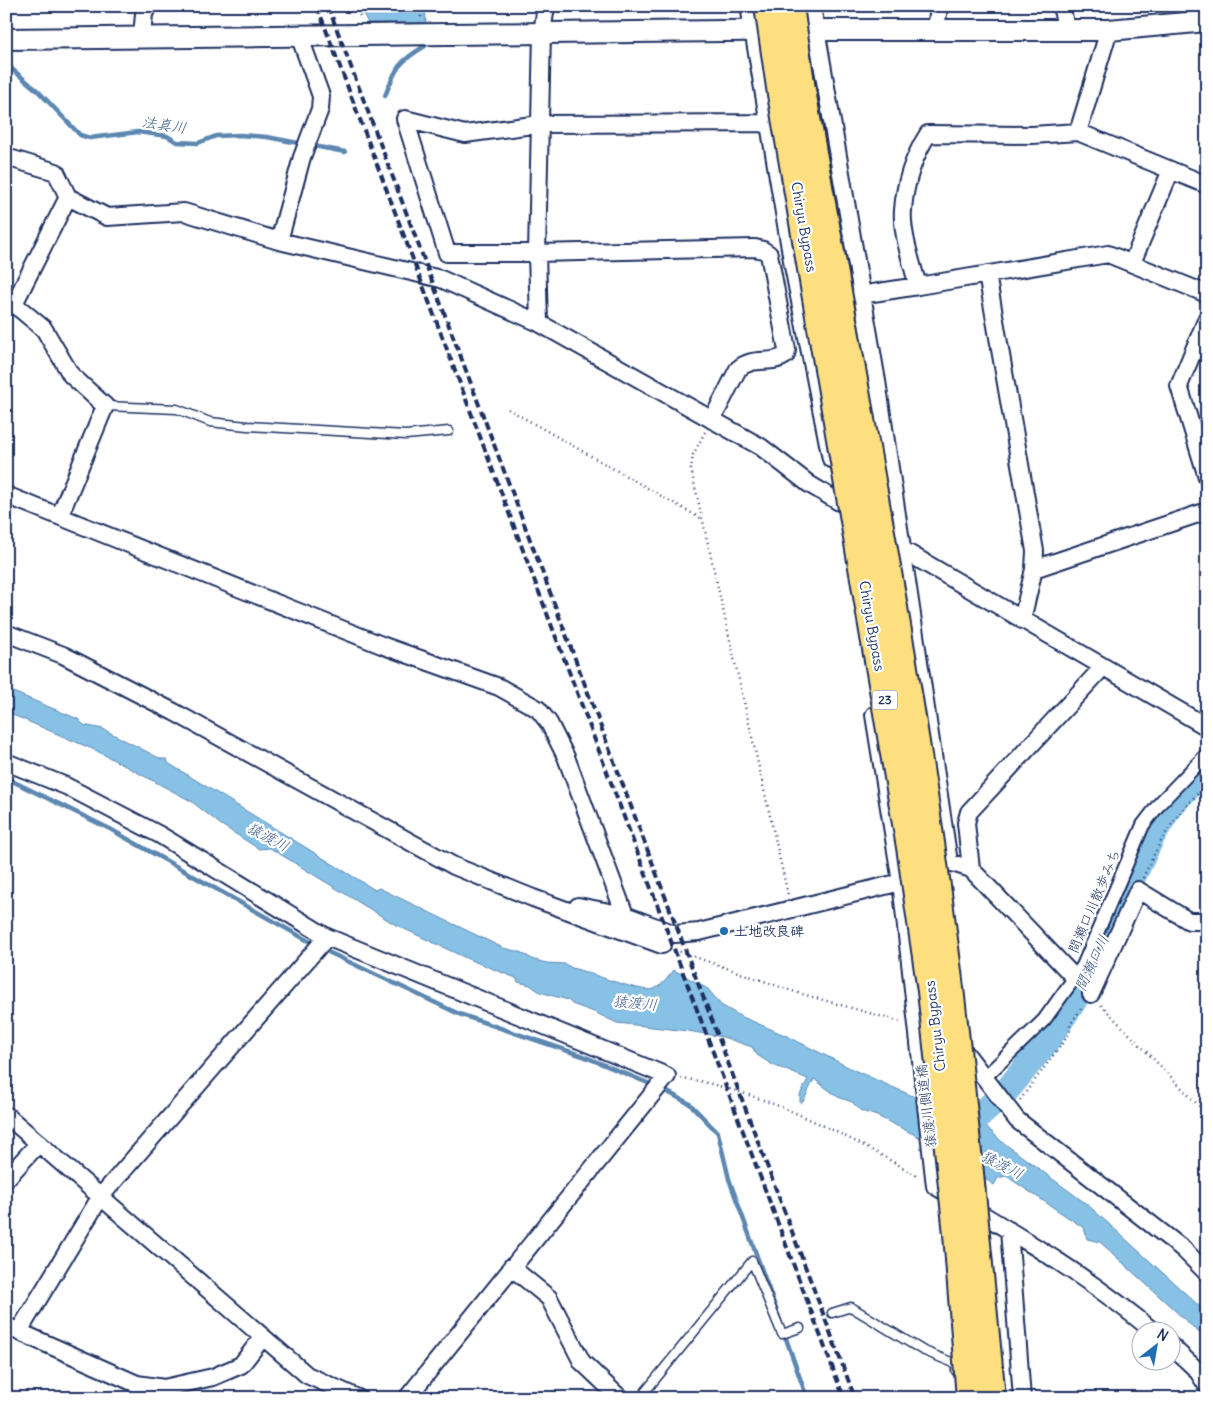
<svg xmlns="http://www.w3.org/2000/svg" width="1213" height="1404" font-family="Delius,'Klee One',sans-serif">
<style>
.water{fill:#88c1e6;stroke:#5c87b0}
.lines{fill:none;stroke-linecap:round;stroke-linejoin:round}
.stream{stroke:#5c87b0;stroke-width:4.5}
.river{stroke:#88c1e6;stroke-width:26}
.service-casing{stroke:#1b2f5e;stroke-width:11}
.pedestrian-casing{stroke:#1b2f5e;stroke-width:16}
.minor-casing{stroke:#1b2f5e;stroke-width:20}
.tertiary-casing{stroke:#1b2f5e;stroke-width:24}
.path{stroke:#1b2f5e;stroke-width:2.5;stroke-dasharray:1 4;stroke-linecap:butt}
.service{stroke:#fff;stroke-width:8}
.pedestrian{stroke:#fff;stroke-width:12}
.minor{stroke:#fff;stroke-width:16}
.tertiary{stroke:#fff;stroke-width:20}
.rail{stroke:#1b2f5e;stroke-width:4;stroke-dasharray:8 4;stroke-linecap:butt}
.trunk-bridge-casing{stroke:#1b2f5e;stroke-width:30;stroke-linecap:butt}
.trunk-bridge{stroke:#fedf80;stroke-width:26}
.poi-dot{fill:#1f6fb2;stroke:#fff;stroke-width:2}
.labels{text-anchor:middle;stroke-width:4.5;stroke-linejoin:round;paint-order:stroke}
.shield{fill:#fff;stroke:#5f6d8e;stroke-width:1}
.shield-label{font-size:12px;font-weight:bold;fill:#1b2f5e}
.street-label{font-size:14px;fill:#1b2f5e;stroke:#fff}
.poi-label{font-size:14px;font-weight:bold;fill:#1b2f5e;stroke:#fff;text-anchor:start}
.water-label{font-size:15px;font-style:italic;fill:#3c5b87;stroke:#fff}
</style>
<rect width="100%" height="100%" fill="#fff"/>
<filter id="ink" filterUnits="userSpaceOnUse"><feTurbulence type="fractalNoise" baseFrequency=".02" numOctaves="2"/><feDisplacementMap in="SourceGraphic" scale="10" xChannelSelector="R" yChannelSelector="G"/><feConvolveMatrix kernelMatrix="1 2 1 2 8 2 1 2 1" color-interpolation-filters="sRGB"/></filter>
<g filter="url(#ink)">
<path class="water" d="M359 6H425L426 23H368Z
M6 689 78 719 84 725 103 729 161 759H167L168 763 375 890 379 888 503 948 520 952 534 960 547 963 565 964 572 968C589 972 643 994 654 989 663 985 668 977 674 970L708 989 721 1005 740 1016 787 1036 856 1071 915 1097 960 1128 979 1110 984 1116 981 1121 1001 1141 1088 1205 1207 1313V1340L1100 1242 1087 1239 1084 1228 1006 1176 998 1178 994 1185 937 1146 877 1116 861 1111 852 1102 838 1097 814 1079 803 1102H800V1095L808 1079 773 1065 757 1055 752 1047 723 1037 688 1031 617 1023 594 1012 572 1004 568 1000 540 992 530 985 518 982 516 978 468 959 396 925 270 848 259 849 220 824 191 801 97 751 6 712Z"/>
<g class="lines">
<path class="stream" d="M6 64 38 91 80 135 90 138 138 132 167 136 177 142 198 143 216 136 240 135 267 137 345 152
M385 96C396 68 398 62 425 46
M6 778 110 829 326 951 459 1014 583 1056 655 1086
M662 1089 690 1104 718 1133 729 1179 781 1323
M784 1333 807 1398"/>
<path class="river" d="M957 1137 1008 1089 1045 1044 1074 1001 1153 835 1171 805 1207 769"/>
<defs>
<path id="service" d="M105 406 177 409 210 422 247 426 406 435 449 431
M832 1313 851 1307 922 1350 956 1364V1371
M640 1398 752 1261 782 1334 800 1328"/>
<path id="pedestrian" d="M984 1078 1044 1020 1083 966 1143 825 1160 803 1207 754"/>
<path id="minor" d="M749 6 793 266 831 459
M812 6 877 381 949 862
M1061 6 1067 31
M1205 6 1207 11
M936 30 939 6
M142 36 144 14 148 6
M1078 132 1109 30
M6 157 56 172 68 197 107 217 184 212 279 241 441 279 539 323 761 447 809 484 839 502 895 506
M279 241 302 157 320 109 321 96 299 35
M1132 263 1171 170
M987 274 1035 551 1034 569
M918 286 1108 254 1207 294
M860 295 918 286C912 264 901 232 903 210 905 183 914 156 928 134L1032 135 1078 132 1207 185
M1207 318 1179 386 1207 477
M539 323 537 253 542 33 546 6
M712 420 738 369C754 355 771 366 786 355L787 350 769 254 763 250 755 248 537 253H447L405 119 465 134 540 124 769 123
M6 495 384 646 499 687 538 709 549 723 566 757 625 915 675 934 699 932 901 882 949 862 971 869 1074 977
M60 515 105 406 71 375 44 329 14 304 68 197
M897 550H903L1207 727
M1022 620 1034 569 1207 511
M6 633 63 655 174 712 454 866 533 898 662 945
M874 715 901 882 935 1186C1010 1231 1087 1275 1154 1332
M6 762 66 786 160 835 327 937 667 1076 407 1398
M971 869 966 823 969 812 1103 667
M578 906 625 915
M1091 994 1138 890 1189 921H1207
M956 1047 964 1051 1017 1120 1183 1249 1207 1273
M6 1115 307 1375 358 1398
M6 1179 39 1143
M1009 1230 1022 1398
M511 1267 549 1298 582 1362 620 1398
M6 1326 137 1384 164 1388 213 1377 241 1365 263 1337
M19 1331 101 1196 327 937
M1170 1345 1197 1370 1207 1386"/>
<path id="tertiary" d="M6 39 816 30H1109L1207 21"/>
</defs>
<use href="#service" class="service-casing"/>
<use href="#pedestrian" class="pedestrian-casing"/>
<use href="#minor" class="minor-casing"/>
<use href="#tertiary" class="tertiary-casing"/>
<path class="path" d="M355 6 361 18
M421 6V17
M508 409 702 519
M705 432 693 455 691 469 788 895
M1143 878C1161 838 1174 815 1207 785
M675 950 795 992 901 1022
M1101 1005 1207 1114
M681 1078C758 1089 852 1137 919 1177
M1020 1100 1070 1033V1025L1083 1006"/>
<use href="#service" class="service"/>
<use href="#pedestrian" class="pedestrian"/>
<use href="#minor" class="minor"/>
<use href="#tertiary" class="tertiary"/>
<path class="rail" d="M317 6 844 1398
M328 6 855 1398"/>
<defs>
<path id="trunk-bridge" d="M768 6 781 94 910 847 931 991 944 1110 957 1234 970 1398
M790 6 802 90C846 343 896 596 932 850 958 1032 974 1215 992 1398"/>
</defs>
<use href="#trunk-bridge" class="trunk-bridge-casing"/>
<use href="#trunk-bridge" class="trunk-bridge"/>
</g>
</g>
<circle class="poi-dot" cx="724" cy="931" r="5"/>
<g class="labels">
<rect class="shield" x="872.5" y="690.5" width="25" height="19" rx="4"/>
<g class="shield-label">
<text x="885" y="704">23</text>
</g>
<g class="street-label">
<text transform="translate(804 227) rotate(80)" y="5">Chiryu Bypass</text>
<text transform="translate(872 626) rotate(80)" y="5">Chiryu Bypass</text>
<text transform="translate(1094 901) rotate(-67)" y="5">間瀬口川散歩みち</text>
<text transform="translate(935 1026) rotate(-97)" y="5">Chiryu Bypass</text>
<text transform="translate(926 1106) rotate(-97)" y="5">猿渡川側道橋</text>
</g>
<g class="poi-label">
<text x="734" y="936">土地改良碑</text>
</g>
<g class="water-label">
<text transform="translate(164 125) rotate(9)" y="5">法真川</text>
<text transform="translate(268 837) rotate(28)" y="5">猿渡川</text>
<text transform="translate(1092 963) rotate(-65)" y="5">間瀬口川</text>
<text transform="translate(635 1003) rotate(5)" y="5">猿渡川</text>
<text transform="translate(1002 1165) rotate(27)" y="5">猿渡川</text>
</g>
</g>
<rect width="1213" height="1404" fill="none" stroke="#fff" stroke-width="25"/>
<rect x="12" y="12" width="1188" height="1379" fill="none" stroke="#1b2f5e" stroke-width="2" filter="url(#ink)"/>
<g transform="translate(1156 1346) rotate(31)"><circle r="24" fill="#ffffff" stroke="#a4acbf"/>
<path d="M0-4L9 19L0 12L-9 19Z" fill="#1f6fb2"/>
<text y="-8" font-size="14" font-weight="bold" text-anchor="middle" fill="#1b2f5e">N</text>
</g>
</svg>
